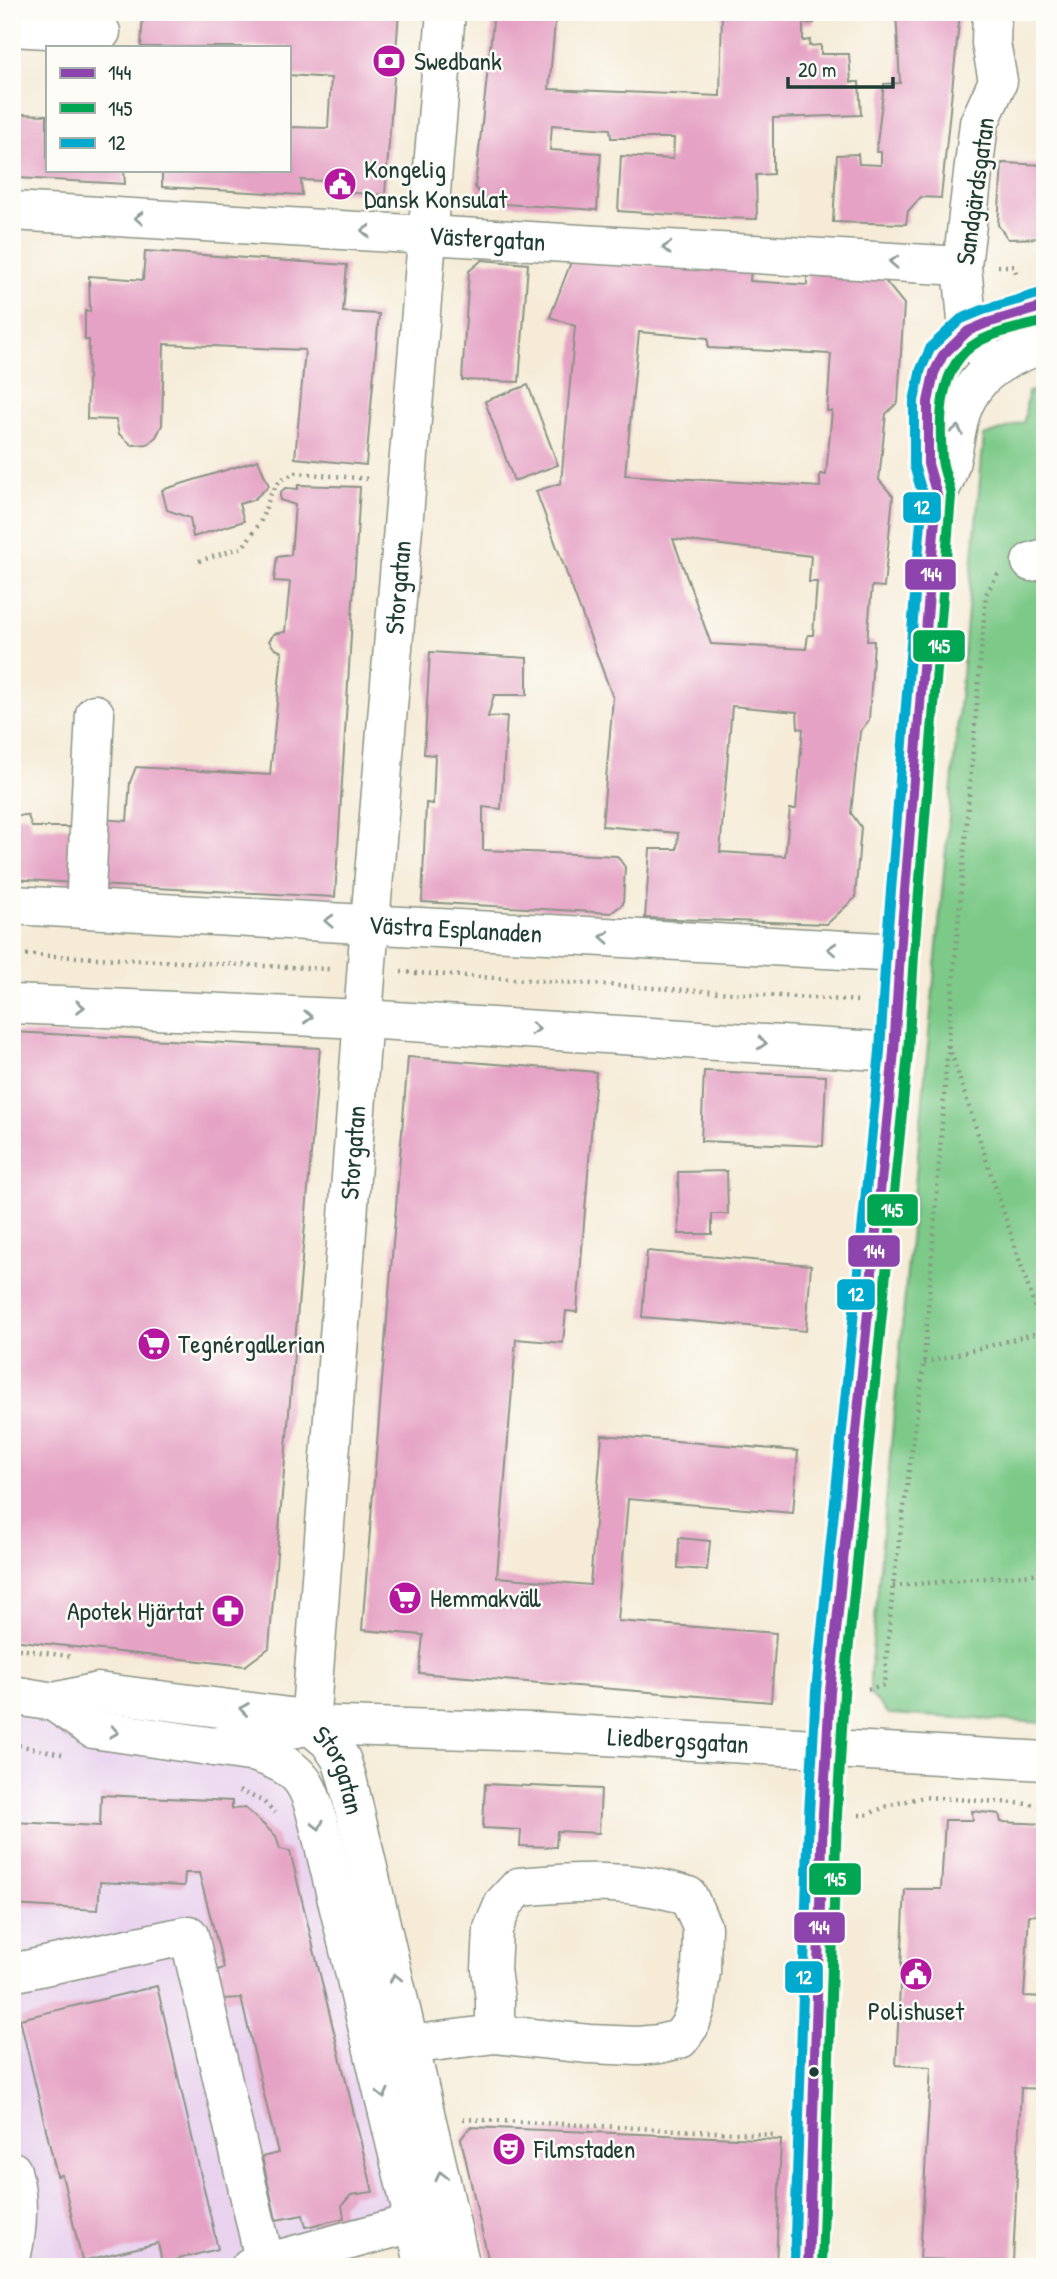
<svg xmlns="http://www.w3.org/2000/svg" width="1057" height="2279" font-family="'Patrick Hand',sans-serif">
<style>
.built{fill:#e8d2ee}
.green{fill:#7cc988;stroke:#4e835e;stroke-width:2}
.building{fill:#e5a2c4;fill-rule:evenodd}
.lines{fill:none;stroke-linecap:round;stroke-linejoin:round}
.minor-casing{stroke:#8a9486;stroke-width:41}
.major-casing{stroke:#8a9486;stroke-width:41}
.path{stroke:#8a9486;stroke-width:4.5;stroke-dasharray:2 5;stroke-linecap:butt}
.minor{stroke:#fff;stroke-width:38}
.major{stroke:#fff;stroke-width:38}
.bus-1-casing{stroke:#fdfcf7;stroke-width:16}
.bus-2-casing{stroke:#fdfcf7;stroke-width:16}
.bus-3-casing{stroke:#fdfcf7;stroke-width:16}
.bus-1{stroke:#8e44ad;stroke-width:10}
.bus-2{stroke:#00a651;stroke-width:10}
.bus-3{stroke:#00a9ce;stroke-width:10}
.oneway{stroke:#8f9e9a}
.bus-dot{fill:#1f3d34;stroke:#fdfcf7;stroke-width:2.5}
.labels{text-anchor:middle;stroke-width:5;stroke-linejoin:round;paint-order:stroke}
.poi-label{font-size:26px;fill:#1f3d34;stroke:#fdfcf7;text-anchor:start}
.street-label{font-size:26px;fill:#1f3d34;stroke:#fdfcf7}
.line-badge{stroke:#fdfcf7;stroke-width:2.5}
.badge-label{font-size:19px;text-anchor:middle;font-weight:bold;fill:#fff}
</style>
<rect width="100%" height="100%" fill="#fdfcf7"/>
<filter id="ink" filterUnits="userSpaceOnUse"><feTurbulence type="fractalNoise" baseFrequency=".0143" numOctaves="2"/><feDisplacementMap in="SourceGraphic" scale="14" xChannelSelector="R" yChannelSelector="G"/><feConvolveMatrix kernelMatrix="1 2 1 2 8 2 1 2 1" color-interpolation-filters="sRGB"/></filter>
<filter id="wash" filterUnits="userSpaceOnUse"><feTurbulence type="fractalNoise" baseFrequency=".00686" numOctaves="4" result="noise"/><feDisplacementMap in="SourceGraphic" scale="28" xChannelSelector="R" yChannelSelector="G"/><feGaussianBlur stdDeviation="1.57" result="paint"/><feColorMatrix in="noise" values="0 0 0 0 0 0 0 0 0 0 0 0 0 0 0 0 0 1.4 0 .05"/><feComposite in="paint" operator="in"/></filter>
<g filter="url(#wash)">
<rect width="100%" height="100%" fill="#f5ebd7"/>
<path class="built" d="M12 1696 288 1766 415 2223 249 2267H12Z"/>
<path class="green" d="M1045 389V1723L888 1714 870 1694V1674L984 436 1024 422 1028 392Z"/>
<g id="blocks">
<path class="building" d="M143 12H399L385 195 326 191V181L301 180 302 195 162 187V170H289V127L328 128 331 78 289 75V47H141Z
M494 12H556L549 89 720 96 722 12H814V23L803 24V41L810 40 809 46 821 45V54H849L851 82H859L861 115 773 118V174L756 175 757 219 716 218 618 211 621 156 673 159 674 138H611L610 129 552 125 550 150 601 153 597 210 487 203 475 187Z
M896 12H960L941 198 921 197 908 211 906 224 833 222 837 155 858 154 859 164 881 165V152H876L884 84 900 83Z
M12 110 19 111 14 185H12Z
M21 114 47 115V170H124L125 184 18 178Z
M1002 163 1045 165V238L1008 239 998 225Z
M145 251 347 265 343 312 379 314 366 465 295 458 305 350 164 344 162 425 156 437 148 444 132 445 119 434 116 420 87 419 89 340H85V311L90 312 89 276 143 280Z
M482 260 528 264 519 382 462 380 469 271Z
M571 262 751 270 750 281 807 285V272L882 277 904 304 898 402 886 414 879 480 893 496 884 587 872 586 867 641H874L869 720 860 732 851 813 861 827 855 898 827 924 645 918 650 849H677L678 833 602 826 613 698 536 491 561 483 575 326 550 317ZM639 332 708 338V348L831 354 827 411H832L826 475 820 474V487L625 475ZM673 539 811 556 809 582H817L813 635H808L806 649 711 644ZM732 706 797 712 798 728 803 729 796 809H790L785 856 720 852Z
M528 385 558 465 514 481 485 401Z
M258 460 269 486 253 500 239 504 244 521 193 537 190 518 167 510 162 490Z
M298 485 360 487 335 897 96 885 100 819 127 821 130 782 136 767 270 775 282 652 274 648 269 641 274 634 285 632 290 582 274 581 277 557 291 555 295 505 280 500V493L285 488 298 489Z
M430 652 527 658V695H494L488 717 507 716 501 809 483 807V850L617 856 625 867 623 904 611 913 422 902 426 803 433 804 435 755 424 754Z
M24 815 28 816 32 827H78L75 883 12 879V823L14 817Z
M12 1032 320 1048 269 1648 245 1666 12 1640Z
M408 1057 596 1072 577 1312 566 1311 563 1343 516 1339 497 1577 590 1585 602 1435 798 1451 793 1513 628 1499 618 1621 776 1633 771 1702 419 1673 423 1635 362 1630Z
M704 1071 826 1076 823 1146 701 1141Z
M727 1171 728 1214H712V1234H679L678 1172Z
M647 1251 811 1265 806 1331 642 1317Z
M679 1538 710 1541 707 1570 678 1568Z
M485 1784 601 1789 599 1833 557 1831 556 1847 520 1846 521 1830 483 1828Z
M101 1795 232 1801V1809L245 1808 276 1836 280 1849 290 1851 373 2192 351 2195 342 2205 344 2218 306 2227 303 2215 276 2220 262 2157 278 2153 241 1998 222 1999 215 1971 224 1968 199 1873H185L184 1886 100 1882 98 1910 12 1905V1822L100 1826Z
M972 1811 999 1814 1001 1822 1045 1824V1916L1029 1915 1024 1996 1045 1997V2089L1021 2088 1013 2262 920 2259 931 2067 896 2065 905 1889H941L945 1820H973Z
M157 1986 218 2249 162 2263 158 2243 82 2261 62 2175 57 2176 20 2019Z
M470 2127 781 2140 776 2267H490L461 2139Z"/>
</g>
</g>
<g filter="url(#ink)">
<use href="#blocks" fill-opacity="0" stroke="#8a9486" stroke-width="2"/>
<g class="lines">
<defs>
<g id="minor">
<path d="M992 12 991 43 998 81 979 123 962 266 968 331 993 367"/>
<path d="M12 27 101 32"/>
<path id="s1" d="M12 211 962 266"/>
<path d="M940 490C952 467 952 453 957 428 966 379 999 358 1045 344"/>
<path d="M1031 562 1045 558"/>
<path id="s2" d="M12 905 900 953"/>
<path d="M85 909 95 714"/>
<path d="M12 1004 363 1019 894 1052"/>
<path id="s3" d="M310 1725 370 923 446 12"/>
<path id="s4" d="M214 1747 310 1725 534 1732 1045 1761"/>
<path d="M12 1973 189 1935 265 2263"/>
<path d="M377 2049 495 2034 589 2044 638 2046 659 2044 680 2039 690 2025 696 2008 701 1972 702 1927 688 1896C634 1878 574 1882 519 1887L504 1903 493 1929 491 1969 495 2000V2034"/>
<path d="M12 2171C19 2198 18 2227 12 2254"/>
<path d="M250 2267 447 2214"/>
<path d="M808 2267 823 1814 830 1692 894 1052 900 953 937 495 928 464V402L934 373 943 355 968 331 987 323 1045 306"/>
</g>
<g id="major">
<path id="s5" d="M12 1695 54 1702 98 1692 289 1717 310 1725 329 1741 341 1759 347 1778 461 2267"/>
<path d="M54 1702 93 1729 256 1753C306 1769 309 1786 321 1833L425 2267"/>
</g>
</defs>
<use href="#minor" class="minor-casing"/>
<use href="#major" class="major-casing"/>
<path class="path" d="M998 266H1014L1017 276
M199 561 243 547 260 523 271 494 280 480 296 473 371 479
M1040 596 1045 612
M12 954 329 969
M401 972 860 1001
M949 1046 1045 1338
M924 1363 1045 1331
M893 1586 1045 1573
M12 1648 74 1657
M868 1689 884 1685 893 1586 924 1363 948 1043 986 594 998 574
M12 1744 62 1754
M239 1791 263 1801 275 1813
M859 1815H866L890 1805 924 1797 1045 1805
M463 2119 775 2135"/>
<use href="#minor" class="minor"/>
<use href="#major" class="major"/>
<defs>
<path id="bus-1" d="M808 2267 823 1814 830 1692 894 1052 900 953 937 495 928 464V402L934 373 943 355 968 331 987 323 1045 306"/>
<path id="bus-2" d="M822 2267 837 1815 844 1693 908 1053 914 954 951 496C950 484 943 472 942 459 939 419 938 365 978 342 998 331 1023 327 1045 321"/>
<path id="bus-3" d="M794 2267 809 1814 816 1691 880 1051 886 952 923 496 914 465V401L921 369 931 347 961 319 983 310 1041 293"/>
</defs>
<use href="#bus-1" class="bus-1-casing"/>
<use href="#bus-2" class="bus-2-casing"/>
<use href="#bus-3" class="bus-3-casing"/>
<use href="#bus-1" class="bus-1"/>
<use href="#bus-2" class="bus-2"/>
<use href="#bus-3" class="bus-3"/>
</g>
<defs><path id="oneway-chevron" d="M-2-3.5L2.5 0L-2 3.5" fill="none" stroke-width="1.6" stroke-linecap="round" stroke-linejoin="round" transform="scale(1.75)"/></defs>
<g class="oneway">
<use href="#oneway-chevron" transform="translate(139 218) rotate(-177)"/>
<use href="#oneway-chevron" transform="translate(366 231) rotate(-177)"/>
<use href="#oneway-chevron" transform="translate(667 248) rotate(-177)"/>
<use href="#oneway-chevron" transform="translate(894 262) rotate(-177)"/>
<use href="#oneway-chevron" transform="translate(957 430) rotate(-79)"/>
<use href="#oneway-chevron" transform="translate(329 921) rotate(-177)"/>
<use href="#oneway-chevron" transform="translate(605 937) rotate(-177)"/>
<use href="#oneway-chevron" transform="translate(832 949) rotate(-177)"/>
<use href="#oneway-chevron" transform="translate(80 1007) rotate(2)"/>
<use href="#oneway-chevron" transform="translate(308 1017) rotate(2)"/>
<use href="#oneway-chevron" transform="translate(535 1029) rotate(4)"/>
<use href="#oneway-chevron" transform="translate(762 1043) rotate(4)"/>
<use href="#oneway-chevron" transform="translate(244 1709) rotate(-172)"/>
<use href="#oneway-chevron" transform="translate(114 1732) rotate(9)"/>
<use href="#oneway-chevron" transform="translate(318 1825) rotate(76)"/>
<use href="#oneway-chevron" transform="translate(395 1978) rotate(-103)"/>
<use href="#oneway-chevron" transform="translate(383 2094) rotate(76)"/>
<use href="#oneway-chevron" transform="translate(441 2176) rotate(-103)"/>
</g>
</g>
<defs>
<symbol id="bank-disc" viewBox="-11 -11 22 22"><circle r="9.5" fill="#b5179e" stroke="#fdfcf7"/><path d="M-6-4H6V4H-6ZM0-2.3a2.3 2.3 0 1 0 0 4.6a2.3 2.3 0 1 0 0-4.6Z" fill="#fff"/></symbol>
<symbol id="civic-disc" viewBox="-11 -11 22 22"><circle r="9.5" fill="#b5179e" stroke="#fdfcf7"/><path d="M-.6-6.5H3V-4.5H.6V-3L4-1V1h2V6H-6V1h2V-1L-.6-3ZM-1.2 2.5V6h2.4V2.5Z" fill="#fff"/></symbol>
<symbol id="supermarket-disc" viewBox="-11 -11 22 22"><circle r="9.5" fill="#b5179e" stroke="#fdfcf7"/><path d="M-6-5.5h2.5l.6 2H6L4.5 2H-2.5L-4.4-4H-6ZM-1.5 3.2a1.3 1.3 0 1 0 .1 0ZM3 3.2a1.3 1.3 0 1 0 .1 0Z" fill="#fff"/></symbol>
<symbol id="pharmacy-disc" viewBox="-11 -11 22 22"><circle r="9.5" fill="#b5179e" stroke="#fdfcf7"/><path d="M-2-6h4v4h4v4h-4v4h-4v-4h-4v-4h4Z" fill="#fff"/></symbol>
<symbol id="theatre-disc" viewBox="-11 -11 22 22"><circle r="9.5" fill="#b5179e" stroke="#fdfcf7"/><path d="M-5-5.5Q0-4 5-5.5V0Q5 5 0 6Q-5 5-5 0ZM-3.3-2.5H-1v1.5H-3.3ZM1-2.5H3.3v1.5H1ZM-2.8 1Q0 5.5 2.8 1Z" fill="#fff"/></symbol>
</defs>
<g fill-rule="evenodd">
<use href="#bank-disc" x="370" y="42" width="38" height="38"/>
<use href="#civic-disc" x="321" y="165" width="38" height="38"/>
<use href="#supermarket-disc" x="135" y="1325" width="38" height="38"/>
<use href="#supermarket-disc" x="386" y="1579" width="38" height="38"/>
<use href="#pharmacy-disc" x="209" y="1592" width="38" height="38"/>
<use href="#civic-disc" x="897" y="1955" width="38" height="38"/>
<use href="#theatre-disc" x="490" y="2130" width="38" height="38"/>
</g>
<circle class="bus-dot" cx="814" cy="2072" r="6"/>
<g class="labels">
<g class="poi-label">
<text x="414" y="70">Swedbank</text>
<text x="364" y="178">Kongelig<tspan x="364" dy="30">Dansk Konsulat</tspan></text>
<text x="178" y="1353">Tegnérgallerian</text>
<text x="430" y="1607">Hemmakväll</text>
<text x="204" y="1620" text-anchor="end">Apotek Hjärtat</text>
<text x="916" y="2020" text-anchor="middle">Polishuset</text>
<text x="534" y="2158">Filmstaden</text>
</g>
<g class="street-label">
<text transform="translate(975 191) rotate(-82)" y="9">Sandgärdsgatan</text>
<text dy="9" stroke="none"><textPath href="#s1" startOffset="476">Västergatan</textPath></text>
<text dy="9" stroke="none"><textPath href="#s3" startOffset="1141">Storgatan</textPath></text>
<text dy="9" stroke="none"><textPath href="#s2" startOffset="444">Västra Esplanaden</textPath></text>
<text dy="9" stroke="none"><textPath href="#s3" startOffset="574">Storgatan</textPath></text>
<text dy="9" stroke="none"><textPath href="#s4" startOffset="467">Liedbergsgatan</textPath></text>
<text dy="9" stroke="none"><textPath href="#s5" startOffset="359">Storgatan</textPath></text>
</g>
</g>
<g class="line-badge">
<rect x="902" y="491" width="40" height="33" rx="7" fill="#00a9ce"/>
<rect x="904" y="558" width="53" height="33" rx="7" fill="#8e44ad"/>
<rect x="912" y="629" width="54" height="34" rx="7" fill="#00a651"/>
<rect x="866" y="1193" width="53" height="34" rx="7" fill="#00a651"/>
<rect x="847" y="1234" width="54" height="34" rx="7" fill="#8e44ad"/>
<rect x="836" y="1278" width="40" height="33" rx="7" fill="#00a9ce"/>
<rect x="808" y="1862" width="54" height="34" rx="7" fill="#00a651"/>
<rect x="793" y="1911" width="53" height="33" rx="7" fill="#8e44ad"/>
<rect x="784" y="1960" width="40" height="34" rx="7" fill="#00a9ce"/>
</g>
<g class="badge-label">
<text x="922" y="514">12</text>
<text x="931" y="581">144</text>
<text x="939" y="653">145</text>
<text x="892" y="1217">145</text>
<text x="874" y="1258">144</text>
<text x="856" y="1301">12</text>
<text x="835" y="1886">145</text>
<text x="819" y="1934">144</text>
<text x="804" y="1984">12</text>
</g>
<rect width="1057" height="2279" fill="none" stroke="#fdfcf7" stroke-width="42"/>
<rect x="46" y="46" width="245" height="126" fill="#fdfcf7" stroke="#a4b0a9" stroke-width="2"/>
<rect x="60" y="68" width="35" height="10" fill="#8e44ad" stroke="#a4b0a9" stroke-width="2"/>
<text x="108" y="80" font-size="21" fill="#1f3d34">144</text>
<rect x="60" y="103" width="35" height="10" fill="#00a651" stroke="#a4b0a9" stroke-width="2"/>
<text x="108" y="116" font-size="21" fill="#1f3d34">145</text>
<rect x="60" y="138" width="35" height="10" fill="#00a9ce" stroke="#a4b0a9" stroke-width="2"/>
<text x="108" y="150" font-size="21" fill="#1f3d34">12</text>
<path d="M788 77v10h105v-10" fill="none" stroke="#1f3d34" stroke-width="3.5"/>
<text x="798" y="77" font-size="21" fill="#1f3d34" stroke="#fdfcf7" stroke-width="5" paint-order="stroke">20 m</text>
</svg>
